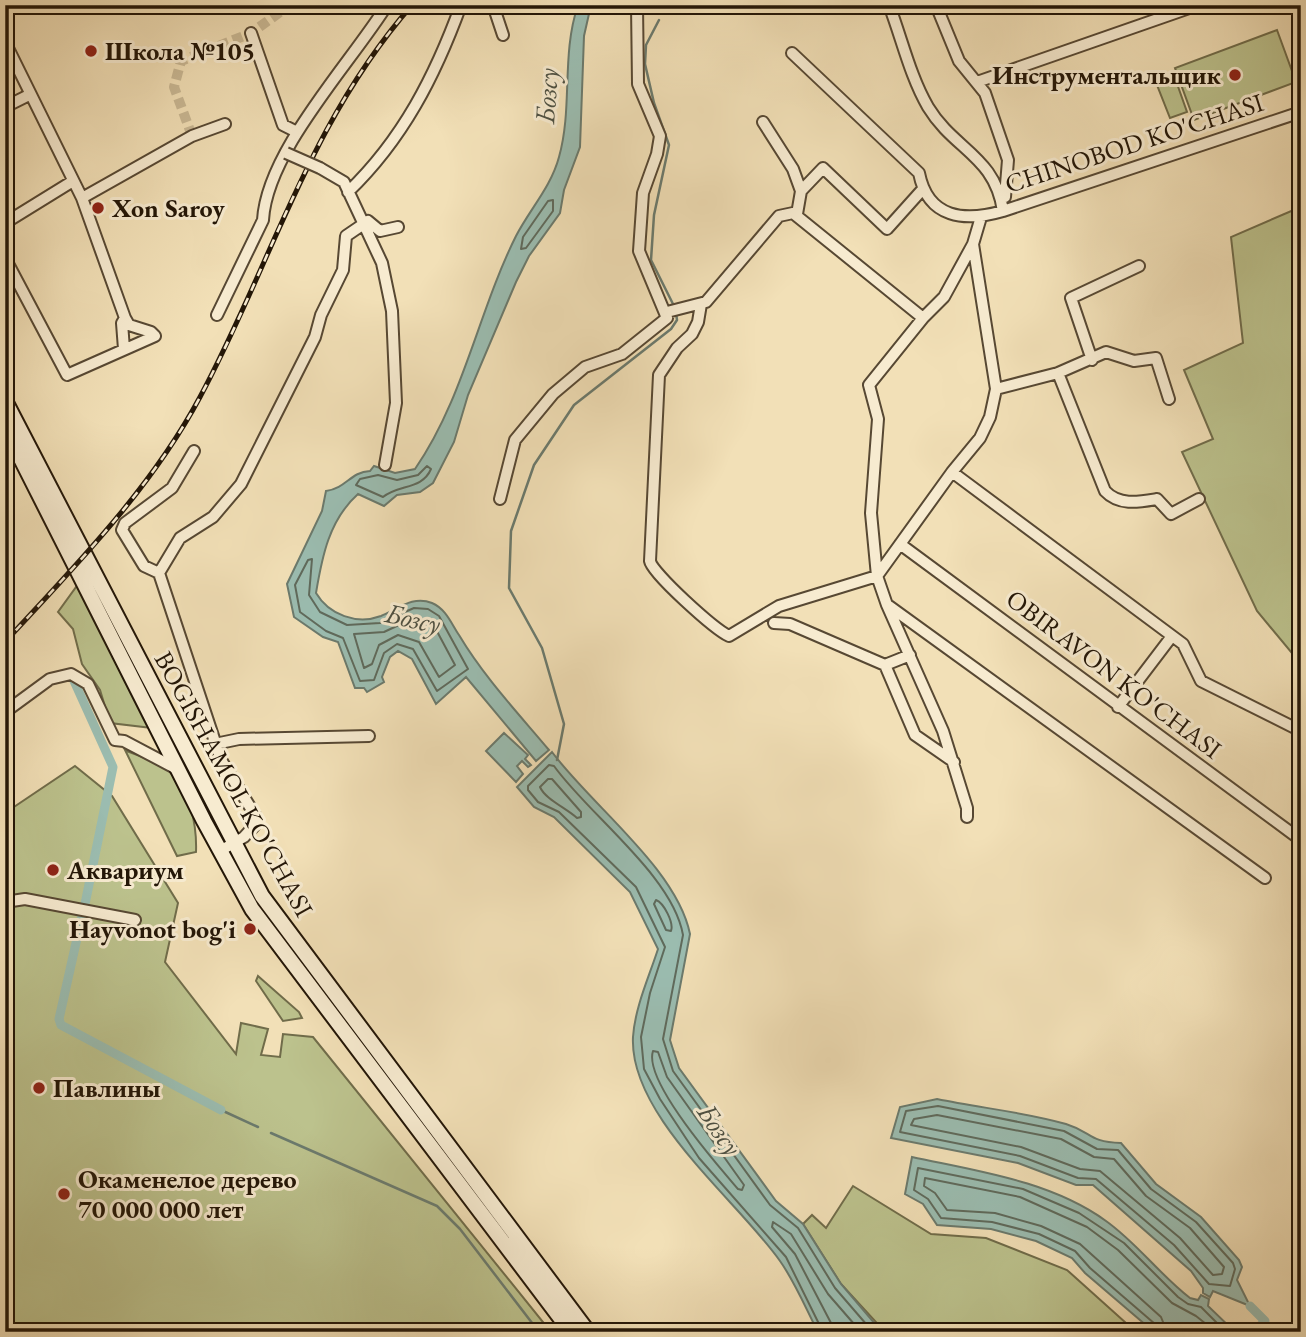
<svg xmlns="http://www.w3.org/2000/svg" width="1306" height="1337" font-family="'EB Garamond',serif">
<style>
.green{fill:#bcc28d;stroke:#706c4a;stroke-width:2}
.water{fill:#9bbdb1;stroke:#6b7a6d;stroke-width:2}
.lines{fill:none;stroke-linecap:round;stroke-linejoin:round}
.shore{stroke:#5f6a5c;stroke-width:2}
.stream{stroke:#6b7a6d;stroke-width:2.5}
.canal{stroke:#9bbdb1;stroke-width:9}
.street-tunnel{stroke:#c9b894;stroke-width:10;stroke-dasharray:10 5;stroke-linecap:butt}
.street-casing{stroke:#574833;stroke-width:14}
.secondary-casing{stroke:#231607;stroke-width:18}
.street{stroke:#f7ebd0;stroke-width:10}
.secondary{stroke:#f7ebd0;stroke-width:14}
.rail-casing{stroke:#231607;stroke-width:5}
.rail{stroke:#f7ebd0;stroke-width:2.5;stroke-dasharray:8;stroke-linecap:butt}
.street-bridge-casing{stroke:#574833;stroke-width:14;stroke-linecap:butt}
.street-bridge{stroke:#f7ebd0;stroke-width:10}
.poi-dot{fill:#8f2418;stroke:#f7ebd0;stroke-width:2.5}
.labels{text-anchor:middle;stroke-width:6;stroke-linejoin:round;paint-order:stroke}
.poi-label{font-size:26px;font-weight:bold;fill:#231607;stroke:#f7ebd0;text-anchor:start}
.street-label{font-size:26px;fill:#231607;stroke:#f7ebd0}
.water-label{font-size:28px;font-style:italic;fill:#4d5042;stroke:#f7ebd0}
</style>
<rect width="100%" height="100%" fill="#f2e0b7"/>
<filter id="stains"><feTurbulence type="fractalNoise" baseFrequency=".00286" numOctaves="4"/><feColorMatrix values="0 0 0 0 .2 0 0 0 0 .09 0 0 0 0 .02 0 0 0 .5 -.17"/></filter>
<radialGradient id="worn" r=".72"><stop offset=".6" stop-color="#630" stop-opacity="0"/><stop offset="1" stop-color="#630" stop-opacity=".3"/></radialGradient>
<path class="green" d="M1277 30 1296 82 1194 120 1175 68Z
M1175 78 1187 112 1170 118 1157 85Z
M1296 209 1301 214V664L1257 611 1182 452 1213 439 1184 370 1243 343 1231 237Z
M79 583 152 728 110 723 100 690 82 664 73 629 58 612Z
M125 750C137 756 159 761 169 771 190 791 197 824 196 852L177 856Z
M75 766 112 796 178 903 165 962 236 1054 241 1023 268 1029 261 1055 280 1057 283 1034 313 1037 551 1332H5V813Z
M258 976 299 1012 302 1018 283 1021 256 981Z
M853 1186 931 1234 986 1238 1067 1270 1136 1332H936L926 1325 915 1332H885L841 1284 803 1224 812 1215 826 1228Z"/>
<path class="water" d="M578 5H591L584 36 580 147 564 190 560 213 529 256 516 282 468 395 454 442 433 483 420 492 397 495 384 506 358 494C329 520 322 557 316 593 329 615 357 625 381 616 398 609 413 595 432 603 446 609 451 623 459 635 484 677 518 713 549 750L536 761 466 677 436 704 412 659 398 651 390 657 382 677 384 682 367 692 364 688H355L338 642 323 637 294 617 287 584 322 511 326 491C347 488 350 472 370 471L374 466 395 473 415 469C464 398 478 312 516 236 530 209 551 187 559 157 573 107 561 55 578 5Z
M504 733 528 755 525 759 531 765 528 767 522 761 517 766 523 774 516 782 486 751Z
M552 752C592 806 677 869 690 934L670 1040 679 1068 776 1201 803 1224 841 1284 882 1332H818C806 1309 795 1282 780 1261 738 1201 629 1116 633 1037 635 1007 649 977 658 949L630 892 554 817 534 807 517 787Z
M937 1099C980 1108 1024 1112 1066 1124 1092 1132 1088 1142 1121 1143L1156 1184 1201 1217 1239 1260 1242 1267 1237 1280 1250 1306 1213 1291 1210 1297 1203 1293V1288L1191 1271 1093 1185H1076L1018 1163 891 1138 900 1107Z
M912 1157C977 1171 1051 1181 1106 1221 1137 1243 1160 1275 1190 1298L1198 1300 1201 1295 1209 1299 1208 1306 1235 1332H1154L1085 1273 1072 1258 1036 1241 991 1229 937 1225 923 1204 905 1194Z"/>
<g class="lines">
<path class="shore" d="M553 200V211L526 248 521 249 523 237 548 201Z
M427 466 431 469C422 490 399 484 383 497L356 485 360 479 378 475 397 480 418 475Z
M312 559 309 595 320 612 347 625 380 623 414 608 428 609 439 616 468 669 437 691 413 649 397 644 384 653 374 680 360 681 343 638 326 631 300 612 295 585 308 560Z
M416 617 432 622 455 665 439 677 419 642 398 635 379 645 372 664 364 668 354 634 384 632Z
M548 779H552L581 812V817L577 818C566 808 545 799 540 787Z
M656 900C664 903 674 923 671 931L666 930 654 904Z
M653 1051 658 1052 667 1077 744 1185 742 1190 738 1189C718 1166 643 1081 653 1051Z
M938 1106 1064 1131 1097 1149 1118 1150 1151 1189 1196 1222 1233 1263 1235 1269 1230 1286 1209 1284 1174 1245 1096 1179 1078 1178 1020 1156 900 1132 906 1111Z
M937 1115 1061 1139 1094 1157 1114 1159 1146 1196 1190 1228 1224 1267 1222 1274 1213 1275 1180 1238 1100 1171 1080 1169 1021 1147 911 1125 914 1119Z
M823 1332 786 1257 699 1158 660 1099 644 1069 641 1037 650 993 665 947 636 887 559 812 538 802 528 790V786L549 765 554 766C589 815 673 876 683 935L663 1039 673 1071 770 1205 798 1228 835 1288 873 1332
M832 1332 831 1323 795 1254 772 1227 773 1222 791 1234 828 1294 861 1332
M1158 1332 1155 1324 1090 1268 1075 1251 1039 1234 992 1222 941 1218 928 1199 914 1190 918 1168 1023 1189 1079 1213 1124 1243 1178 1297 1188 1304 1201 1307 1226 1332
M1167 1332 1161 1317 1080 1244 1041 1226 995 1213 947 1210 935 1193 924 1186 925 1178 1020 1197 1087 1227 1118 1250 1172 1303 1196 1316 1216 1332"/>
<path class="stream" d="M659 20 646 45 645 64 654 103 669 145 654 215 651 260 674 306
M557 760 564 724 542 648 509 588 511 531 534 465 574 405 671 329 677 320 676 313
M221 1110 258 1127
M271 1133 437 1206 460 1229 539 1332"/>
<path class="canal" d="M74 681 113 767 85 904
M82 916 59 1019 61 1025 221 1110
M1250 1306 1265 1321 1258 1328 1263 1332"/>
<path class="street-tunnel" d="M327 5H335
M192 136 174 87 181 61 251 33 290 5"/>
<defs>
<path id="street" d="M493 5 503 35
M889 5C902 39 910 76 928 107 954 150 995 156 1003 211
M936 5 959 61 985 93 1008 160 1005 197
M1155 5 1167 15
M251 33 283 125 297 132
M5 42 82 198 125 318 129 325 151 332 155 336
M792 53 919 173C928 219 965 222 1003 211L1301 112
M977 82 1198 5
M5 107 29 95
M763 122 793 169 801 191
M320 168 344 182 382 263 392 311 396 403 385 465
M348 192C403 139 435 76 461 5
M82 198 192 136 225 124
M797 214 801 191 823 168 887 229 922 190
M5 223 73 181
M5 258 67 375 155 336
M701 304 698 322 692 334 677 348 659 375 650 561C652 573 714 629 729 636L779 606 877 576 952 472 980 438 990 417 996 389 973 244 981 217
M667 312 706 302 779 216 793 213 923 318
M217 315 263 220C267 151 350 64 387 5
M124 349 122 323 125 318
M1092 360 1071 298 1139 266
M1058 373 1105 491C1119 506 1139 502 1157 499L1171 514 1199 499
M996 389 1058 373 1106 352 1134 361 1156 358 1169 399
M194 451 172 488 125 523 122 530 144 566 159 573 221 760 255 815 256 824 244 837 220 851
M952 472 1183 644 1201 681 1301 731
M500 499 515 440 553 394 585 367 622 354 667 318 639 251 643 193 657 154 660 136 638 84 637 5
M900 544 1301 840
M159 573 180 538 213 517 241 484 315 337 321 315 343 270 346 236 368 221 380 231 398 227
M889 606 1265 878
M774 623 790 624 885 665 910 655
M885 665 915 735 954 762
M1118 707 1172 636
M5 712 50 679 71 674 88 684 115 740 124 741 177 769
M215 744 239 739 369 736
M967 817V808L943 731 887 605 877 576 871 513 878 419 869 385 923 318 944 297 973 244
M5 902 25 899 135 920"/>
<path id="secondary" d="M5 401 262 896 588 1332
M5 427 204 821 252 909 571 1332"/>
</defs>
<use href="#street" class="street-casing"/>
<use href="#secondary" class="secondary-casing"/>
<use href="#street" class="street"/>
<use href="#secondary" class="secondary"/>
<defs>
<path id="rail" d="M5 642C75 566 151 489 200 397 272 263 308 124 412 5"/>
</defs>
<use href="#rail" class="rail-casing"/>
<use href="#rail" class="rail"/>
<defs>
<path id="street-bridge" d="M286 153 320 168"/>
</defs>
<use href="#street-bridge" class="street-bridge-casing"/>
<use href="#street-bridge" class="street-bridge"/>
</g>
<g class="poi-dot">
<circle cx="91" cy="51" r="7"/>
<circle cx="1235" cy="75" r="7"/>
<circle cx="98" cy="208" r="7"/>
<circle cx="53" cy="870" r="7"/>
<circle cx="250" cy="929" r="7"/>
<circle cx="39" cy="1088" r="7"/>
<circle cx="64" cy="1194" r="7"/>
</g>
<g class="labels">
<g class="poi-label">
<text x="105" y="60">Школа №105</text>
<text x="1221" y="84" text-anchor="end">Инструментальщик</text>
<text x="112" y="217">Xon Saroy</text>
<text x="67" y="879">Аквариум</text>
<text x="236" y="938" text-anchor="end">Hayvonot bog'i</text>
<text x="53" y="1097">Павлины</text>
<text x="78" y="1188">Окаменелое дерево<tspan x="78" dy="30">70 000 000 лет</tspan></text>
</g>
<g class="street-label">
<text transform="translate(1134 143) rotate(-18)" y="9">CHINOBOD KO'CHASI</text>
<text transform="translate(1114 674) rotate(37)" y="9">OBIRAVON KO'CHASI</text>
<text transform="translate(234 784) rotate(61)" y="9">BOGISHAMOL KO'CHASI</text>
</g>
<g class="water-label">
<text transform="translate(546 96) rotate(-86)" y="10">Бозсу</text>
<text transform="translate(413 618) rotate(13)" y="10">Бозсу</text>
<text transform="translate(720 1129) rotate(56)" y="10">Бозсу</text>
</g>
</g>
<rect width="1306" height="1337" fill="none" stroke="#f2e0b7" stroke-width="28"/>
<rect x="7" y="7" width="1292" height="1323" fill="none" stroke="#231607" stroke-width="3.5"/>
<rect x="14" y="14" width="1278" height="1309" fill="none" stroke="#231607" stroke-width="2"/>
<rect width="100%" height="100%" filter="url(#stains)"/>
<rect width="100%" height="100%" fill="url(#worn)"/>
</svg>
